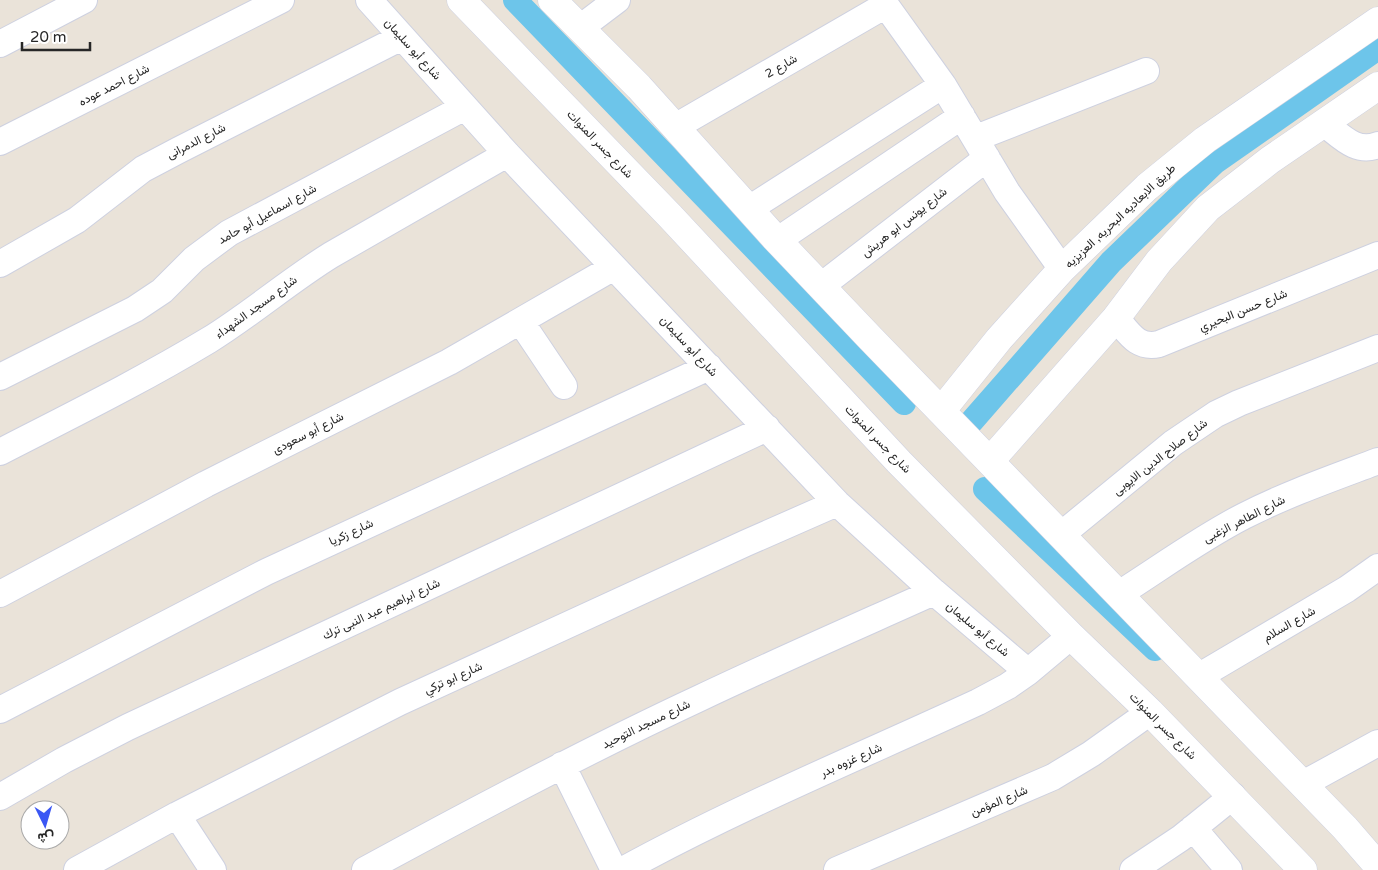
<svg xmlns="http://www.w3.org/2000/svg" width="1378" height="870" font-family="'Varela Round',Vazirmatn,sans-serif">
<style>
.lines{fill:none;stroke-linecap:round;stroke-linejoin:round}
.canal{stroke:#6dc5ea;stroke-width:24}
.street-casing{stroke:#ced1e0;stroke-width:28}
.secondary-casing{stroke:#ced1e0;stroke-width:29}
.street{stroke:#fff;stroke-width:26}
.secondary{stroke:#fff;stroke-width:28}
.labels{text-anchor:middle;stroke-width:4;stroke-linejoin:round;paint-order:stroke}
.street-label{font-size:12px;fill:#272727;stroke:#fff}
</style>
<rect width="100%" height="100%" fill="#eae3d9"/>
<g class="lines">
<path class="canal" d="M515 0 904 403
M972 421 1111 262 1214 163 1378 48
M985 489 1155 649"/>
<defs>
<path id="street" d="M369 0 507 154 837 503 934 592 1028 672
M882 0 943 85 1007 192 1062 269
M580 28 617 0
M0 44 84 0
M1325 124C1341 136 1356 154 1378 145
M675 127 886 5
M976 138 1146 71
M0 142 281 0
M749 209 943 85
M778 240 962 116
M0 264 77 220 143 169 179 150 402 37
M821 286 987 158
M1116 318C1129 333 1137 349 1159 344L1378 255
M521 322 564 386
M0 377 135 309 162 291 194 259 229 233 465 107
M0 452C70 416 141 381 209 340 251 314 289 281 331 255L507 154
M1061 535 1173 443 1216 414 1239 403 1378 348
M0 594 206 484 449 362 614 267
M1119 594C1160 568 1201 538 1244 516 1287 494 1333 478 1378 461
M1198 677 1347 589 1378 567
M0 710 266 572 709 367
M562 765 614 870
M1303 784 1378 743
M0 797 64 760 128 727 767 428
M177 815 213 870
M1193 828 1229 870
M77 870 177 815 400 702 746 543 837 503
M365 870C475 810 586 751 700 698 778 661 856 627 934 592
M623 870C738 807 859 757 978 702L1008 686 1028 672 1071 636
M837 870 1053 777 1091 754 1150 712
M1133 870 1181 838 1233 796"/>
<path id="secondary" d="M461 0 670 216 899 462 1071 636 1150 712 1303 870
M552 0 639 87 774 237 871 339 1345 828 1378 866
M942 410 999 339 1062 269 1147 187 1205 140 1378 21
M990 461 1116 318 1159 261 1208 208 1270 160 1378 86"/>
</defs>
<use href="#street" class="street-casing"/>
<use href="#secondary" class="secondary-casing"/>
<use href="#street" class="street"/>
<use href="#secondary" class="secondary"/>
</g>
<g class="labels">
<g class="street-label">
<text transform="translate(413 49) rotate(48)" y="4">شارع أبو سليمان</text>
<text transform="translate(781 66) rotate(-30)" y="4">شارع 2</text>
<text transform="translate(114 85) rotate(-27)" y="4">شارع احمد عوده</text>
<text transform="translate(196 141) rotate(-27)" y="4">شارع الدمرانى</text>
<text transform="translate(600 144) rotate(46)" y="4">شارع جسر المنوات</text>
<text transform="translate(267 214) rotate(-29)" y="4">شارع اسماعيل أبو حامد</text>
<text transform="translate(1120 216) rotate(-43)" y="4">طريق الابعاديه البحريه, العزيزيه</text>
<text transform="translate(904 222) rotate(-38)" y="4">شارع يونس ابو هريش</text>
<text transform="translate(256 307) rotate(-36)" y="4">شارع مسجد الشهداء</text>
<text transform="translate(1243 310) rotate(-22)" y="4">شارع حسن البحيري</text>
<text transform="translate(689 346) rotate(47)" y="4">شارع أبو سليمان</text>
<text transform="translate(308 433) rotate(-27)" y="4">شارع أبو سعودى</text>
<text transform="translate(878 439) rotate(46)" y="4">شارع جسر المنوات</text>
<text transform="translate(1160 457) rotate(-38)" y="4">شارع صلاح الدين الايوبى</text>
<text transform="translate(1244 519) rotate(-27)" y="4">شارع الطاهر الزغبى</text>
<text transform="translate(351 532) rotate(-25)" y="4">شارع زكريا</text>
<text transform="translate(381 609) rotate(-25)" y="4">شارع ابراهيم عبد النبى ترك</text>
<text transform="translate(1289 624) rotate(-30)" y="4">شارع السلام</text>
<text transform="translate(978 629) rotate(40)" y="4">شارع أبو سليمان</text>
<text transform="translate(453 678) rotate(-24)" y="4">شارع ابو تركي</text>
<text transform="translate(646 724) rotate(-26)" y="4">شارع مسجد التوحيد</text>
<text transform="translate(1163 726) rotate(45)" y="4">شارع جسر المنوات</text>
<text transform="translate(851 760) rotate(-24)" y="4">شارع غزوه بدر</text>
<text transform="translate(999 801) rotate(-23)" y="4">شارع المؤمن</text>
</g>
</g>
<g transform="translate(45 825) rotate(175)"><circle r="24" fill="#ffffff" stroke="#a9a9a9"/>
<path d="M0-4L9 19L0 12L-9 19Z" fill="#3b57f4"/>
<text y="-8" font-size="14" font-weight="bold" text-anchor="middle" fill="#272727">ش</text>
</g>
<path d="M22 42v8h68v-8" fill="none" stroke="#272727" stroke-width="2.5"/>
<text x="30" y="42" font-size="15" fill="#272727" stroke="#ffffff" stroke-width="4" paint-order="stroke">20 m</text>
</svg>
